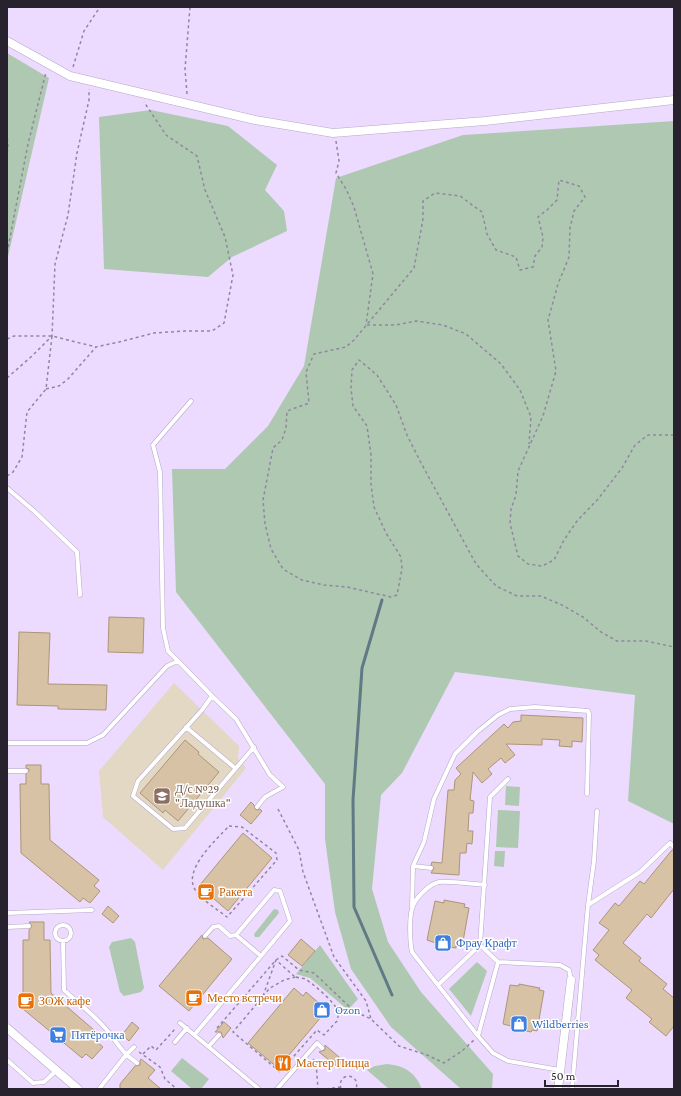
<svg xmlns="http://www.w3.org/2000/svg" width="681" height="1096" font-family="'Crimson Pro',serif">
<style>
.education{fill:#e3d8c4}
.green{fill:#afc8b1}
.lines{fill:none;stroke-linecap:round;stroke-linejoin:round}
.stream{stroke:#5f7a84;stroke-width:3}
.building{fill:#d8c2a5;stroke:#ac9578}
.service-casing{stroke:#b6a6c7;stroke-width:5}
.minor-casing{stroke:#b6a6c7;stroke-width:9}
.path{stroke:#92869f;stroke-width:1.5;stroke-dasharray:3 3;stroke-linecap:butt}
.service{stroke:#fff;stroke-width:4}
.minor{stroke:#fff;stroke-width:8}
.labels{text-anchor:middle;stroke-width:3;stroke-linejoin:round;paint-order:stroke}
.education-label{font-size:12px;fill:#785e54;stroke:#fff;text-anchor:start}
.food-label{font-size:12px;fill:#c56008;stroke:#fff;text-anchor:start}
.shop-label{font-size:12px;fill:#366cbe;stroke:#fff;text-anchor:start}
</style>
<rect width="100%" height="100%" fill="#ecdbfe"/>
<path class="education" d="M174 683 239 746 238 758 246 768 163 870 103 817 99 771Z"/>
<path class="green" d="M7 53 49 78 7 261Z
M151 110 228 126 277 165 265 190 284 211 287 231 232 257 208 277 104 269 99 117Z
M674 121V824L628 801 635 695 455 672 402 773 381 795 372 889 388 942 421 992 493 1074 492 1089H461L391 1027 351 969 335 912 325 839V784L176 592 172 469H225L268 426 304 366 336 178 463 135Z
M506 786 520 787 519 806 505 805Z
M498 810 520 811 518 848 496 847Z
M495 851H505L504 867 494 866Z
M274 909 278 910 279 913 259 937H255L254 935 255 933Z
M131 938 135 942 144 988 141 992 124 996 120 992 109 947 112 942Z
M320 945 358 999 348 1010 310 978 296 974Z
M477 962 487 971 471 1016 449 989Z
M182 1058 209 1079 201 1089H192L171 1071Z
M387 1064C405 1066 415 1072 422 1089H389L367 1070 375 1066Z"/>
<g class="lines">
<path class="stream" d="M382 600 362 668 353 800 354 907 392 995"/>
</g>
<path class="building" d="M109 617 144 618 143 653 108 652Z
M19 632 50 633 48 684 107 685 106 710 58 709V706L17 705Z
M521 715 583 718 582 742 572 741V747L559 746 560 740 542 739V745L506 744 515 755 505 763 501 758 488 769 492 774 482 783 473 772 470 800 474 801 473 813H469L468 831H473L472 844 467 843 466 853H460L459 875 431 873 434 868 431 865 432 862 442 863 448 790H454L455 780 461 774 456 768 504 724 508 728 513 722 521 721Z
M185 740 199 752 198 754 219 772 178 821 165 810 163 813 140 793Z
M26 765H41V784H49L50 840 99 880 94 886 100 891 90 903 83 898 80 902 21 853 20 784H26V774L29 771V769L26 768Z
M251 802 254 805 255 809 257 810 260 809 262 811 251 824 240 815Z
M243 833 272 858 228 911 199 886Z
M672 850H674V889L651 918 647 914 623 943 641 958 639 961 667 984 663 989 674 998V1026L666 1036 649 1022 652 1019 626 998 632 990 595 960 599 955 593 950 609 930 599 923 615 903 619 906 640 881 644 884Z
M444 900 465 904 464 907 469 908 462 947 456 946V948L444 946 427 940 435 901 444 903Z
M108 906 119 916 113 923 102 914Z
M29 922H44V940H50L51 993 101 1036 97 1042 103 1047 92 1059 86 1054 82 1058 23 1009V940H29V930L32 926Z
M202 935 203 939 208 938 232 959 189 1011 159 986Z
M301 939 315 951 302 966 288 955Z
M519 984 540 988 539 990 544 991 537 1031 532 1030 531 1032 511 1028V1026L503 1024 510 985 519 986Z
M294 988 303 996 306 992 327 1010 278 1068 248 1043Z
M132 1022 139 1028 129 1041 122 1035Z
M224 1022 231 1028 223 1038 221 1032H215Z
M325 1045 346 1063 340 1069 319 1052 325 1050Z
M141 1059 155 1070 148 1078 161 1089H120V1084L135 1066 140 1065V1061Z"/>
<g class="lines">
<defs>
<path id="service" d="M7 488 34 511 77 552 80 595
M178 661 168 651 163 628 160 472 153 445 191 401
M212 696 202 710 138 781 133 796 173 829 185 828 254 747
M186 727 235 768
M7 743H87L103 735 167 666 178 661 212 696 236 719 270 775 283 787 265 797 257 807
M7 771H26
M413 866 431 868
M485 885C473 884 449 881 439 882 429 884 414 899 412 909 409 919 410 943 412 952L478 1036 493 1053 508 1061 560 1070
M588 905 594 861 597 811
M412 908 413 866 424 842 434 799 455 754 477 732 498 715 510 709 535 707 588 711 589 714 587 794
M7 913 92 910
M55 933a8 8 0 1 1 16 0a8 8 0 1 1-16 0Z
M7 927 29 926
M205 936 213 927 219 926 230 936 236 935
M63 941 64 990C78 1003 93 1014 106 1029 118 1043 121 1052 137 1063
M480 945 498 962
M438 985 480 945 490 797 508 779
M180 1023 259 1089
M195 1034 261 956 236 935 274 890 280 891 290 921 261 956
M478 1036 498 962 560 965 569 970 571 980
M175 1042 187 1028
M209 1046 219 1035
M7 1060 33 1083 44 1082 56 1071
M99 1089 126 1055 134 1047
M277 1089 317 1043 322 1048
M572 1089 588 905 640 872 670 843 674 847"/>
<path id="minor" d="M7 41 70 76 255 120 333 133 485 121 674 100
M7 1028 78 1089
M558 1089 571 980"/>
</defs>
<use href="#service" class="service-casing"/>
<use href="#minor" class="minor-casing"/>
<path class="path" d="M73 67 84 31 100 7
M187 94 185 69 190 7
M7 132 8 148 7 153
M336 141 339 161 336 173 346 189 354 207 373 274 366 325
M7 253 28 144 46 72
M367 325H396L416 321 443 325 466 334 501 364 520 390 531 417 529 444
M7 339 14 336H52L96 347
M7 378 32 356 52 336 55 264 68 215 77 153 89 100V89
M46 389 59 386 68 379 96 347 119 342 154 333 185 331H212L224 323 233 275 225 237 205 190 197 156 166 135 144 102
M674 435H648L635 445 622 468 598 499 577 521 564 540 554 560 542 566 528 564 518 556 510 523 511 509 516 495 518 471 543 416 556 371 548 320 558 284 569 257 570 228 574 211 585 197 579 186 559 180 557 200 547 210 538 217 543 237 542 247 535 256 533 267 520 270 516 257 496 250 487 234 482 212 460 196 435 193 423 201V219L414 268 354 340 346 347 314 354 306 372 309 403 287 411 286 428 282 440 273 448 263 500 265 524 271 549 283 569 302 580 324 585 347 587 391 597 397 595 402 569 401 557 386 533 374 507 371 484V455L367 426 353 406 351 388 352 370 359 360 377 375 396 405 407 435 420 461 476 564 496 586 517 596H541L564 606 583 617 601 632 617 641H646L674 647
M7 476 13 472 22 457 27 412 46 389 52 336
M278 809 299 850 303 872 334 957 366 1001 371 1019
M229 826 242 827 276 853 277 860 227 917C218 910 202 900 196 891 181 871 216 840 229 826Z
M296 977C299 978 303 978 305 979 314 984 335 1003 339 1012L337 1021 324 1035 317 1030 280 1072 233 1032 270 988 284 980Z
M263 996 276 960 295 977
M217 1028 276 960 282 956 299 970 314 973 354 1011 371 1019 399 1046 427 1055 444 1063 462 1051 474 1040
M139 1052 160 1067 165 1079 177 1089
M143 1054 151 1046 156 1050 175 1029
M313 1059 316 1062 318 1089
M326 1089 340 1087
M341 1089C336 1072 361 1072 356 1089"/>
<use href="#service" class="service"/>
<use href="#minor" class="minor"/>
</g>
<defs>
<symbol id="school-square" viewBox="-11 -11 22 22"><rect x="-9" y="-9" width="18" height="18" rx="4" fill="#8d6e63" stroke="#fff"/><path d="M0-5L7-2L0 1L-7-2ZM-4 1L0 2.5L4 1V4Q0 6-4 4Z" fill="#fff"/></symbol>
<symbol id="cafe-square" viewBox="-11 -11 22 22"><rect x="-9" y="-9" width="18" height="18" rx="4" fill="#e8710a" stroke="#fff"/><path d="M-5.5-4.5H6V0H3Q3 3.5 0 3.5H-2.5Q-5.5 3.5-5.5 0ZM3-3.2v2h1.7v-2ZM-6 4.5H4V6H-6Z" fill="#fff"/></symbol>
<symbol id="shop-square" viewBox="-11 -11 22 22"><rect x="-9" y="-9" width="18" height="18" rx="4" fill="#3f7fe0" stroke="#fff"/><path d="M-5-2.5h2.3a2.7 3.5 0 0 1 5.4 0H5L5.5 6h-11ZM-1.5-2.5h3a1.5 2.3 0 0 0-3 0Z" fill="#fff"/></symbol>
<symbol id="supermarket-square" viewBox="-11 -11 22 22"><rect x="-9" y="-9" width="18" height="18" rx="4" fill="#3f7fe0" stroke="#fff"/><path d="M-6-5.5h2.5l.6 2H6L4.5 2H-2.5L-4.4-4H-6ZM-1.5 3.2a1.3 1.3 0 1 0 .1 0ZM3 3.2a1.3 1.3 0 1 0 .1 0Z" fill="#fff"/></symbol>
<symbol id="restaurant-square" viewBox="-11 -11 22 22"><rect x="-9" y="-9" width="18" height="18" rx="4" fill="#e8710a" stroke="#fff"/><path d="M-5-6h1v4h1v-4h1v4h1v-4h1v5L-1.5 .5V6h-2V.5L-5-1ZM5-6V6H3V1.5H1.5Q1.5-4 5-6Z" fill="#fff"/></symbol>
</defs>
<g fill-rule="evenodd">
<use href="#school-square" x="152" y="786" width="20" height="20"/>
<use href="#cafe-square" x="196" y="882" width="20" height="20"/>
<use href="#shop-square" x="433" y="933" width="20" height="20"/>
<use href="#cafe-square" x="184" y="988" width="20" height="20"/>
<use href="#cafe-square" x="16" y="991" width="20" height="20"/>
<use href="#shop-square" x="312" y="1000" width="20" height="20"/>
<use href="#shop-square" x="509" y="1014" width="20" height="20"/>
<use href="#supermarket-square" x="48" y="1025" width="20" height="20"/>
<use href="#restaurant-square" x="273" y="1053" width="20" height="20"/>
</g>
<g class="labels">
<g class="education-label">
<text x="175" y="793">Д/с №29<tspan x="175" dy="14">"Ладушка"</tspan></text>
</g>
<g class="food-label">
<text x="219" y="896">Ракета</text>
<text x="207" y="1002">Место встречи</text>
<text x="39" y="1005">ЗОЖ кафе</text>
<text x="296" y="1067">Мастер Пицца</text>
</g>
<g class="shop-label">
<text x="456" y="947">Фрау Крафт</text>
<text x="335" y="1014">Ozon</text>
<text x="532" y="1028">Wildberries</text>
<text x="71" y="1039">Пятёрочка</text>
</g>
</g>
<rect width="681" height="1096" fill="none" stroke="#28222f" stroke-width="16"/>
<path d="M545 1080v6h73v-6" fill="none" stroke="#28222f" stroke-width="2"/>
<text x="551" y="1080" font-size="12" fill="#28222f" stroke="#ffffff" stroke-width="3" paint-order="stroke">50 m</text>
</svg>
